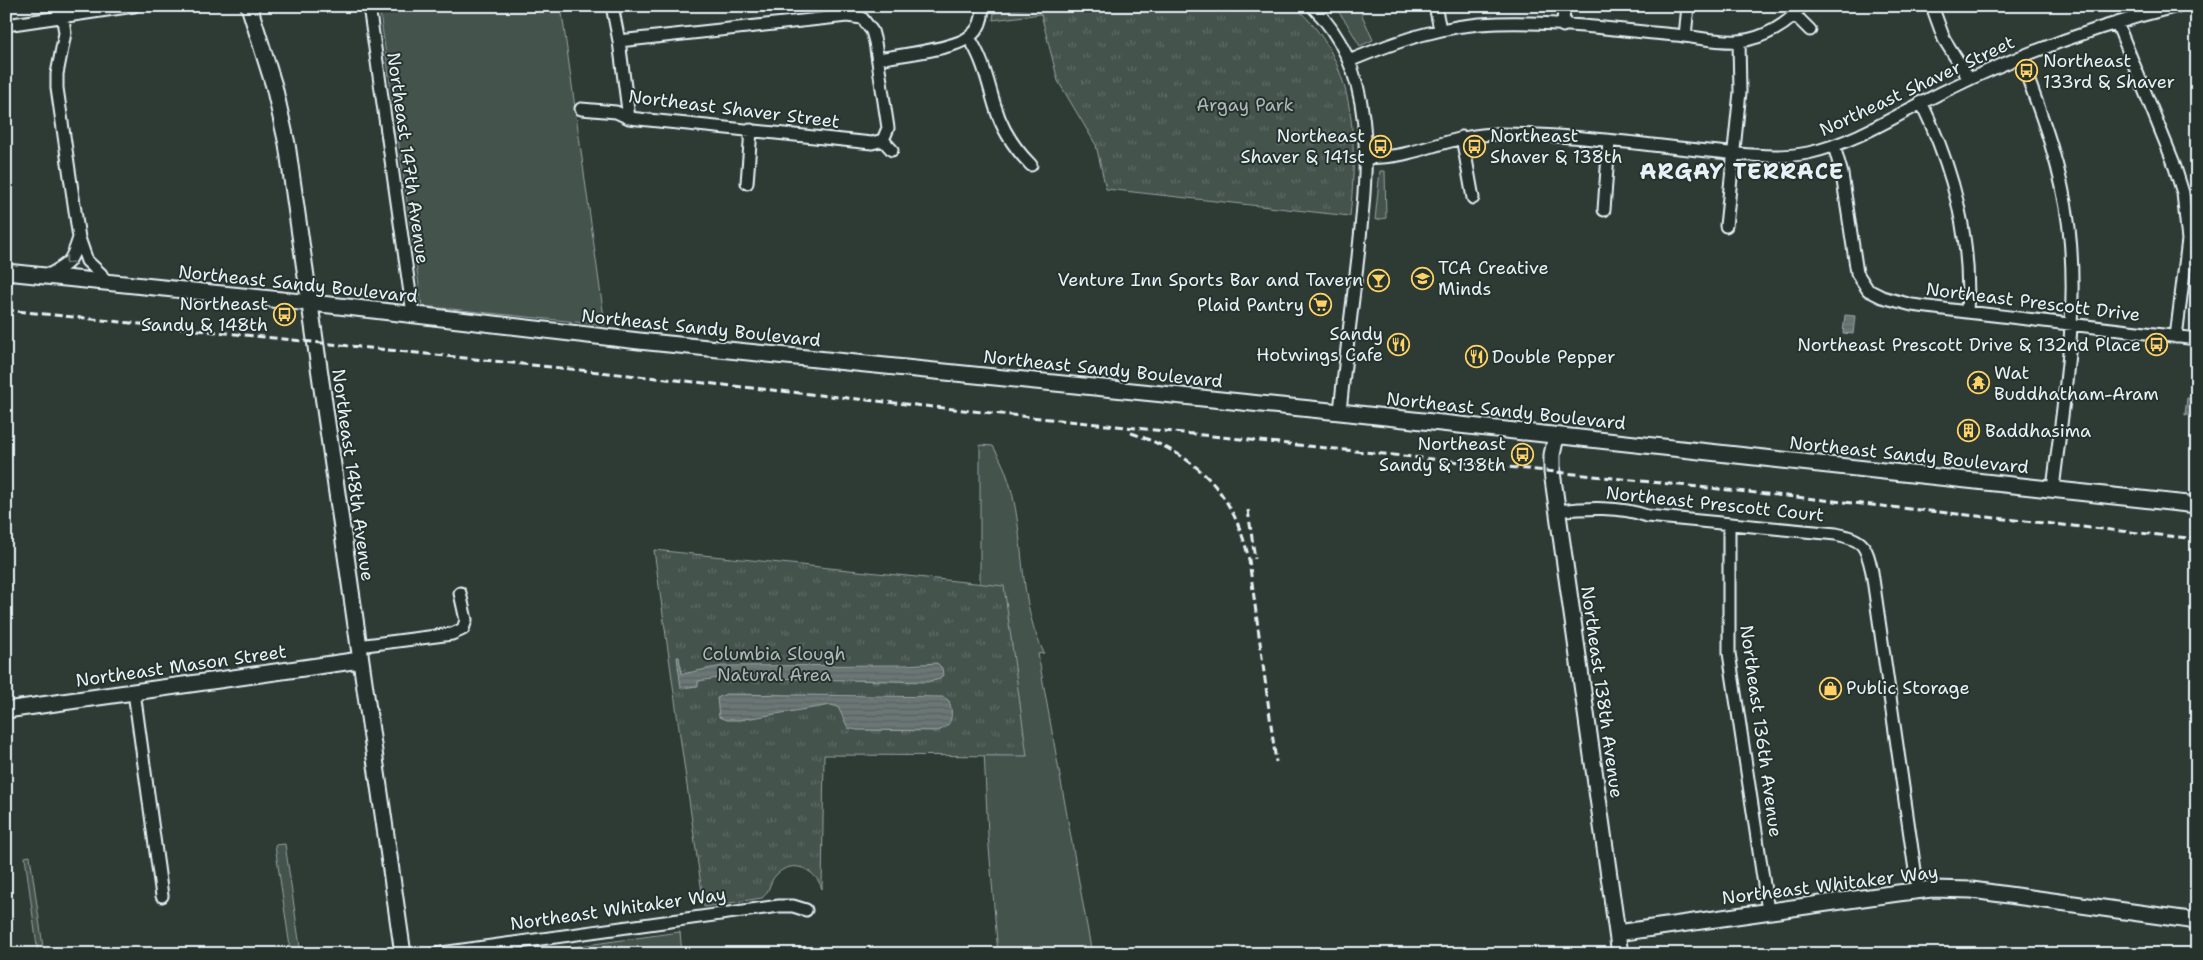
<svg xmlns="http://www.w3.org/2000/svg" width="2203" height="960" font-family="'Shantell Sans',sans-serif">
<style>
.grass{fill:#45524e;stroke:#96a2a3}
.park{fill:url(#park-tufts);stroke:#96a2a3}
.water{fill:url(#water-rules);stroke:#9da8a9}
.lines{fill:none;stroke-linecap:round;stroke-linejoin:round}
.street-casing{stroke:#e8f1f8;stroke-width:15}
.secondary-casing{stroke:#e8f1f8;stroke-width:19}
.street{stroke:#26332d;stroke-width:11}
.secondary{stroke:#26332d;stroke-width:15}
.rail{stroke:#e8f1f8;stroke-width:3;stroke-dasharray:8 4;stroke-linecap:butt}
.oneway{stroke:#6a7674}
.labels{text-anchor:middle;stroke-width:4;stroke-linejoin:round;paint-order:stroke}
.poi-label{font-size:18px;fill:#e8f1f8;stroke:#26332d;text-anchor:start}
.street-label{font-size:18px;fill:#e8f1f8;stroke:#26332d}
.park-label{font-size:18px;fill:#afb9bc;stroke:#26332d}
.district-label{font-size:22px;font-weight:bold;letter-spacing:1px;fill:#e8f1f8;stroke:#26332d}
</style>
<defs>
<pattern id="park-tufts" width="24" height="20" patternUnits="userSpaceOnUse" patternTransform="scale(1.25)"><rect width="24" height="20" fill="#45524e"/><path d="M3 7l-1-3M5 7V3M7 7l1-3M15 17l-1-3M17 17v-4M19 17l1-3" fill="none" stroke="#606b68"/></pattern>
<pattern id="water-rules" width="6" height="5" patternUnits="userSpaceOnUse" patternTransform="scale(1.25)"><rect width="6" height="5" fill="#6b7775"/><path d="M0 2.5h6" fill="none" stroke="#586060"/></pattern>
</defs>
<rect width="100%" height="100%" fill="#2e3b35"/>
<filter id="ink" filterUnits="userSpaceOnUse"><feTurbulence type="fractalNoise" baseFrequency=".02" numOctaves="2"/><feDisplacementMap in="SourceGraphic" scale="10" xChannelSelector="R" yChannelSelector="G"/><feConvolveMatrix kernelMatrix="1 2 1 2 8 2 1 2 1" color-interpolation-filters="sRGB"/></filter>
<g filter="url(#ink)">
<path class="grass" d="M379 6H561L605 325 422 306Z
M1334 6H1358L1373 40 1360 46 1346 22Z
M1380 171H1385L1386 218 1375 220Z
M980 445 993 446C1032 508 1011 589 1044 653L1038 654 1092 954H998L988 835 978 624 980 584Z
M285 844 301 954H291L275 845Z
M30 856 44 954H38L25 857Z
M680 932 682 954H523L679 932Z"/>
<path class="park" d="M1040 6H1294C1356 59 1358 140 1350 216L1106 189 1096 145 1058 81 1041 14 993 20 994 13Z
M654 550 1004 586 1027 756 824 755 822 889C816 869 792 858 776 875 769 882 770 892 762 898L704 907Z"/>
<path class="water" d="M1845 315 1855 316 1853 334 1843 333Z
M2187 398 2197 399 2195 416 2185 415Z
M677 657H679L682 674 722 666 906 665 937 663 942 668 943 675 940 679 927 682 725 677 698 681V686L681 688Z
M726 694 944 697 949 701C954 715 952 727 937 731L857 730 848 728 838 707 831 705 739 720H726L719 717 717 698Z"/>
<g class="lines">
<defs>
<path id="street" d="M61 6 65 33 57 74V88L79 238 87 261 101 274 105 282
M369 6 413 314
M612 6 619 41 629 118
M1312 6C1380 73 1367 171 1358 257 1352 309 1345 360 1340 412
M1435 6 1440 29
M1932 6 1944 39 1969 79
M1795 15 1810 30
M2117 23 2173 161 2183 193 2188 240 2176 337
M6 25 134 6
M1563 26 1564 6
M1685 36 1688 6
M969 38C983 58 988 83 995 106 1002 130 1014 148 1031 165
M619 41 847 16 862 18 872 31 875 42 888 128 883 140
M2020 57C2041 113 2062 168 2069 228 2079 316 2063 402 2053 489
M878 59C899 55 955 49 969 37 979 30 984 18 982 6
M1349 61C1397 41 1445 24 1498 23 1557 21 1617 30 1676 35 1695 37 1722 43 1740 41 1763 38 1789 25 1801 6
M1921 102C1953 168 1972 238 1967 312
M581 109 616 112 629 118 872 143 883 140
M1462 137 1473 198
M883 140 892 150
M1834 146 1842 174 1857 273 1868 290 1882 297 1912 305 1967 312 2197 339
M1366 158C1380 157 1395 157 1408 153 1439 145 1467 134 1499 134 1565 134 1632 143 1698 150 1734 153 1772 160 1808 153 1859 142 1904 110 1951 88 2023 53 2100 25 2178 6
M747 183 751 130
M1604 210 1609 141
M1726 226 1740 92 1739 41
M47 276C70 263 71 263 79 238
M1557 511C1586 508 1620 506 1647 516L1836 534C1864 540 1866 545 1872 572L1918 891
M1729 524V653L1768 911
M358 646 452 634 463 629 466 620 460 593
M134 692 162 896
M434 954 779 906H793L806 910"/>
<path id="secondary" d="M249 6 274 86 287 144 403 954
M6 272 330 305 639 341 1340 412 2197 505
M1556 436 1552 455V472L1620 954
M6 710 360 660
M1617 933 1898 893 1932 889 1972 890 2197 921"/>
</defs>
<use href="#street" class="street-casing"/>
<use href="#secondary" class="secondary-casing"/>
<use href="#street" class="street"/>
<use href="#secondary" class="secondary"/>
<path class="rail" d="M6 310 2197 539
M1131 433C1197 455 1234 492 1249 560L1276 762
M1248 510 1255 559"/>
</g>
<defs><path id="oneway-chevron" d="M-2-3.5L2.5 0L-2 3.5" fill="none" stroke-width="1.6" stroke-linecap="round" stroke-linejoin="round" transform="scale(1.25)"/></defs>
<use class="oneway" href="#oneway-chevron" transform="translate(68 261) rotate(133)"/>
</g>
<defs>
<symbol id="bus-ring" viewBox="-11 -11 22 22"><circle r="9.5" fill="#26332d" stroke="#ffd166" stroke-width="1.5"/><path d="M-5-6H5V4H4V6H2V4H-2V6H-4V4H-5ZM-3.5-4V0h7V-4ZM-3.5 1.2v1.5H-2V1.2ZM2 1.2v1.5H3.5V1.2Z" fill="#ffd166"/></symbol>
<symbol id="school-ring" viewBox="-11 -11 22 22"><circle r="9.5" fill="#26332d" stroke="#ffd166" stroke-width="1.5"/><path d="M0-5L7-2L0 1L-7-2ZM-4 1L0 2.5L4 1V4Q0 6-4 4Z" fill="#ffd166"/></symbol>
<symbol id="bar-ring" viewBox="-11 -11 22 22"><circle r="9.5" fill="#26332d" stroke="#ffd166" stroke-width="1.5"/><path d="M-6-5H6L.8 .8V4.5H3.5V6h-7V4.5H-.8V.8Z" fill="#ffd166"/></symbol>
<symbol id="supermarket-ring" viewBox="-11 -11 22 22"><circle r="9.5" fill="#26332d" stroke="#ffd166" stroke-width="1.5"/><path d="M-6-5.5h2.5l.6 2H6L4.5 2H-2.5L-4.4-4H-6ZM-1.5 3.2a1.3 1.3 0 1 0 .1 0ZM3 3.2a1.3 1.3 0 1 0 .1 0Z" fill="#ffd166"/></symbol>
<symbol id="restaurant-ring" viewBox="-11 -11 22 22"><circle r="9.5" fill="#26332d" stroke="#ffd166" stroke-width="1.5"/><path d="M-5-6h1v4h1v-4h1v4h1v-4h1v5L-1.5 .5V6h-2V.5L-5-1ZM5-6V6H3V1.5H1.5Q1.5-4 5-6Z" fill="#ffd166"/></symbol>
<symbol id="temple-ring" viewBox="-11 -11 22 22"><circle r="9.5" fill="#26332d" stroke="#ffd166" stroke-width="1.5"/><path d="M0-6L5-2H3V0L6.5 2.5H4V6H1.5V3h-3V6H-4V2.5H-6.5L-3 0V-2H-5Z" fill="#ffd166"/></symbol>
<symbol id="building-ring" viewBox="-11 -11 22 22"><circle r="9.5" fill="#26332d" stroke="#ffd166" stroke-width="1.5"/><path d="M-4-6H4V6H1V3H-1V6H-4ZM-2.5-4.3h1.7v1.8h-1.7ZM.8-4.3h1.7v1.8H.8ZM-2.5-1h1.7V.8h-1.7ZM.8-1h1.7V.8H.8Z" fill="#ffd166"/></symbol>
<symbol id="shop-ring" viewBox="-11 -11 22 22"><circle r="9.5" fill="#26332d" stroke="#ffd166" stroke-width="1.5"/><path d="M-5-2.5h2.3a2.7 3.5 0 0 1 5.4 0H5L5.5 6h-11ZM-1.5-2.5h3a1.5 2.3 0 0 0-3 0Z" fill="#ffd166"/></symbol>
</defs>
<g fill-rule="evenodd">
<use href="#bus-ring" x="2014" y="58" width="25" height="25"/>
<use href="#bus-ring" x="1368" y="134" width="25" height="25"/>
<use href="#bus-ring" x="1462" y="134" width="25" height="25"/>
<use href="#school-ring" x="1410" y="266" width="25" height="25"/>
<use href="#bar-ring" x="1366" y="268" width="25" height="25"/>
<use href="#supermarket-ring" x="1308" y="292" width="25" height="25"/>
<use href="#bus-ring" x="272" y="302" width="25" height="25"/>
<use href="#restaurant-ring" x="1386" y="332" width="25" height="25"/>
<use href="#bus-ring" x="2144" y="332" width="25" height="25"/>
<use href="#restaurant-ring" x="1464" y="344" width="25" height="25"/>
<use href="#temple-ring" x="1966" y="370" width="25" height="25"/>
<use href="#building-ring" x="1956" y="418" width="25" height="25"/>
<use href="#bus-ring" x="1510" y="442" width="25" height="25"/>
<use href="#shop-ring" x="1818" y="676" width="25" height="25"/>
</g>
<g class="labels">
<g class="poi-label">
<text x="2043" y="67">Northeast<tspan x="2043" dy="21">133rd &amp; Shaver</tspan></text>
<text x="1365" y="142" text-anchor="end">Northeast<tspan x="1365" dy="21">Shaver &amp; 141st</tspan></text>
<text x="1490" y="142">Northeast<tspan x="1490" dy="21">Shaver &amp; 138th</tspan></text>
<text x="1438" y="274">TCA Creative<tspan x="1438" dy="21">Minds</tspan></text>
<text x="1363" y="286" text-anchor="end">Venture Inn Sports Bar and Tavern</text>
<text x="268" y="310" text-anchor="end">Northeast<tspan x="268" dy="21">Sandy &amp; 148th</tspan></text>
<text x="1304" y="311" text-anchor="end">Plaid Pantry</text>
<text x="1383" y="340" text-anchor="end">Sandy<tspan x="1383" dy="21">Hotwings Cafe</tspan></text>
<text x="2141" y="351" text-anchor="end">Northeast Prescott Drive &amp; 132nd Place</text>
<text x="1492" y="363">Double Pepper</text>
<text x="1994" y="379">Wat<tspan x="1994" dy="21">Buddhatham-Aram</tspan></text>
<text x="1985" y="437">Baddhasima</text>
<text x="1506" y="450" text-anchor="end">Northeast<tspan x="1506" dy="21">Sandy &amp; 138th</tspan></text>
<text x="1846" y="694">Public Storage</text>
</g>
<g class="street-label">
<text transform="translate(1917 86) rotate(-25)" y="6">Northeast Shaver Street</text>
<text transform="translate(734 109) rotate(7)" y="6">Northeast Shaver Street</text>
<text transform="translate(408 158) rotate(82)" y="6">Northeast 147th Avenue</text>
<text transform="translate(298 284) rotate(6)" y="6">Northeast Sandy Boulevard</text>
<text transform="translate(2033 302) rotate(7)" y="6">Northeast Prescott Drive</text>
<text transform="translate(701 328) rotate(6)" y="6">Northeast Sandy Boulevard</text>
<text transform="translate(1103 369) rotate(6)" y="6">Northeast Sandy Boulevard</text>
<text transform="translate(1506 411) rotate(6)" y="6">Northeast Sandy Boulevard</text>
<text transform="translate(1909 455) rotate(6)" y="6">Northeast Sandy Boulevard</text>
<text transform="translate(353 475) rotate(82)" y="6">Northeast 148th Avenue</text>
<text transform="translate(1715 504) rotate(6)" y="6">Northeast Prescott Court</text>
<text transform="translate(181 666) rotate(-8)" y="6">Northeast Mason Street</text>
<text transform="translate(1602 692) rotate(82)" y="6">Northeast 138th Avenue</text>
<text transform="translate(1761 731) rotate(82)" y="6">Northeast 136th Avenue</text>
<text transform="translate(1830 885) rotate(-7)" y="6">Northeast Whitaker Way</text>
<text transform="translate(618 909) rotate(-8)" y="6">Northeast Whitaker Way</text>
</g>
<g class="park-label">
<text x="1245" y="111">Argay Park</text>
<text x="774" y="660">Columbia Slough<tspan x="774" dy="21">Natural Area</tspan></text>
</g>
<g class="district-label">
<text x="1742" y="179">ARGAY TERRACE</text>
</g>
</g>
<rect width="2203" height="960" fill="none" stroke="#26332d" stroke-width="25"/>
<rect x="12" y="12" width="2178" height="935" fill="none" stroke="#e8f1f8" stroke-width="2" filter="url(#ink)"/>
</svg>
